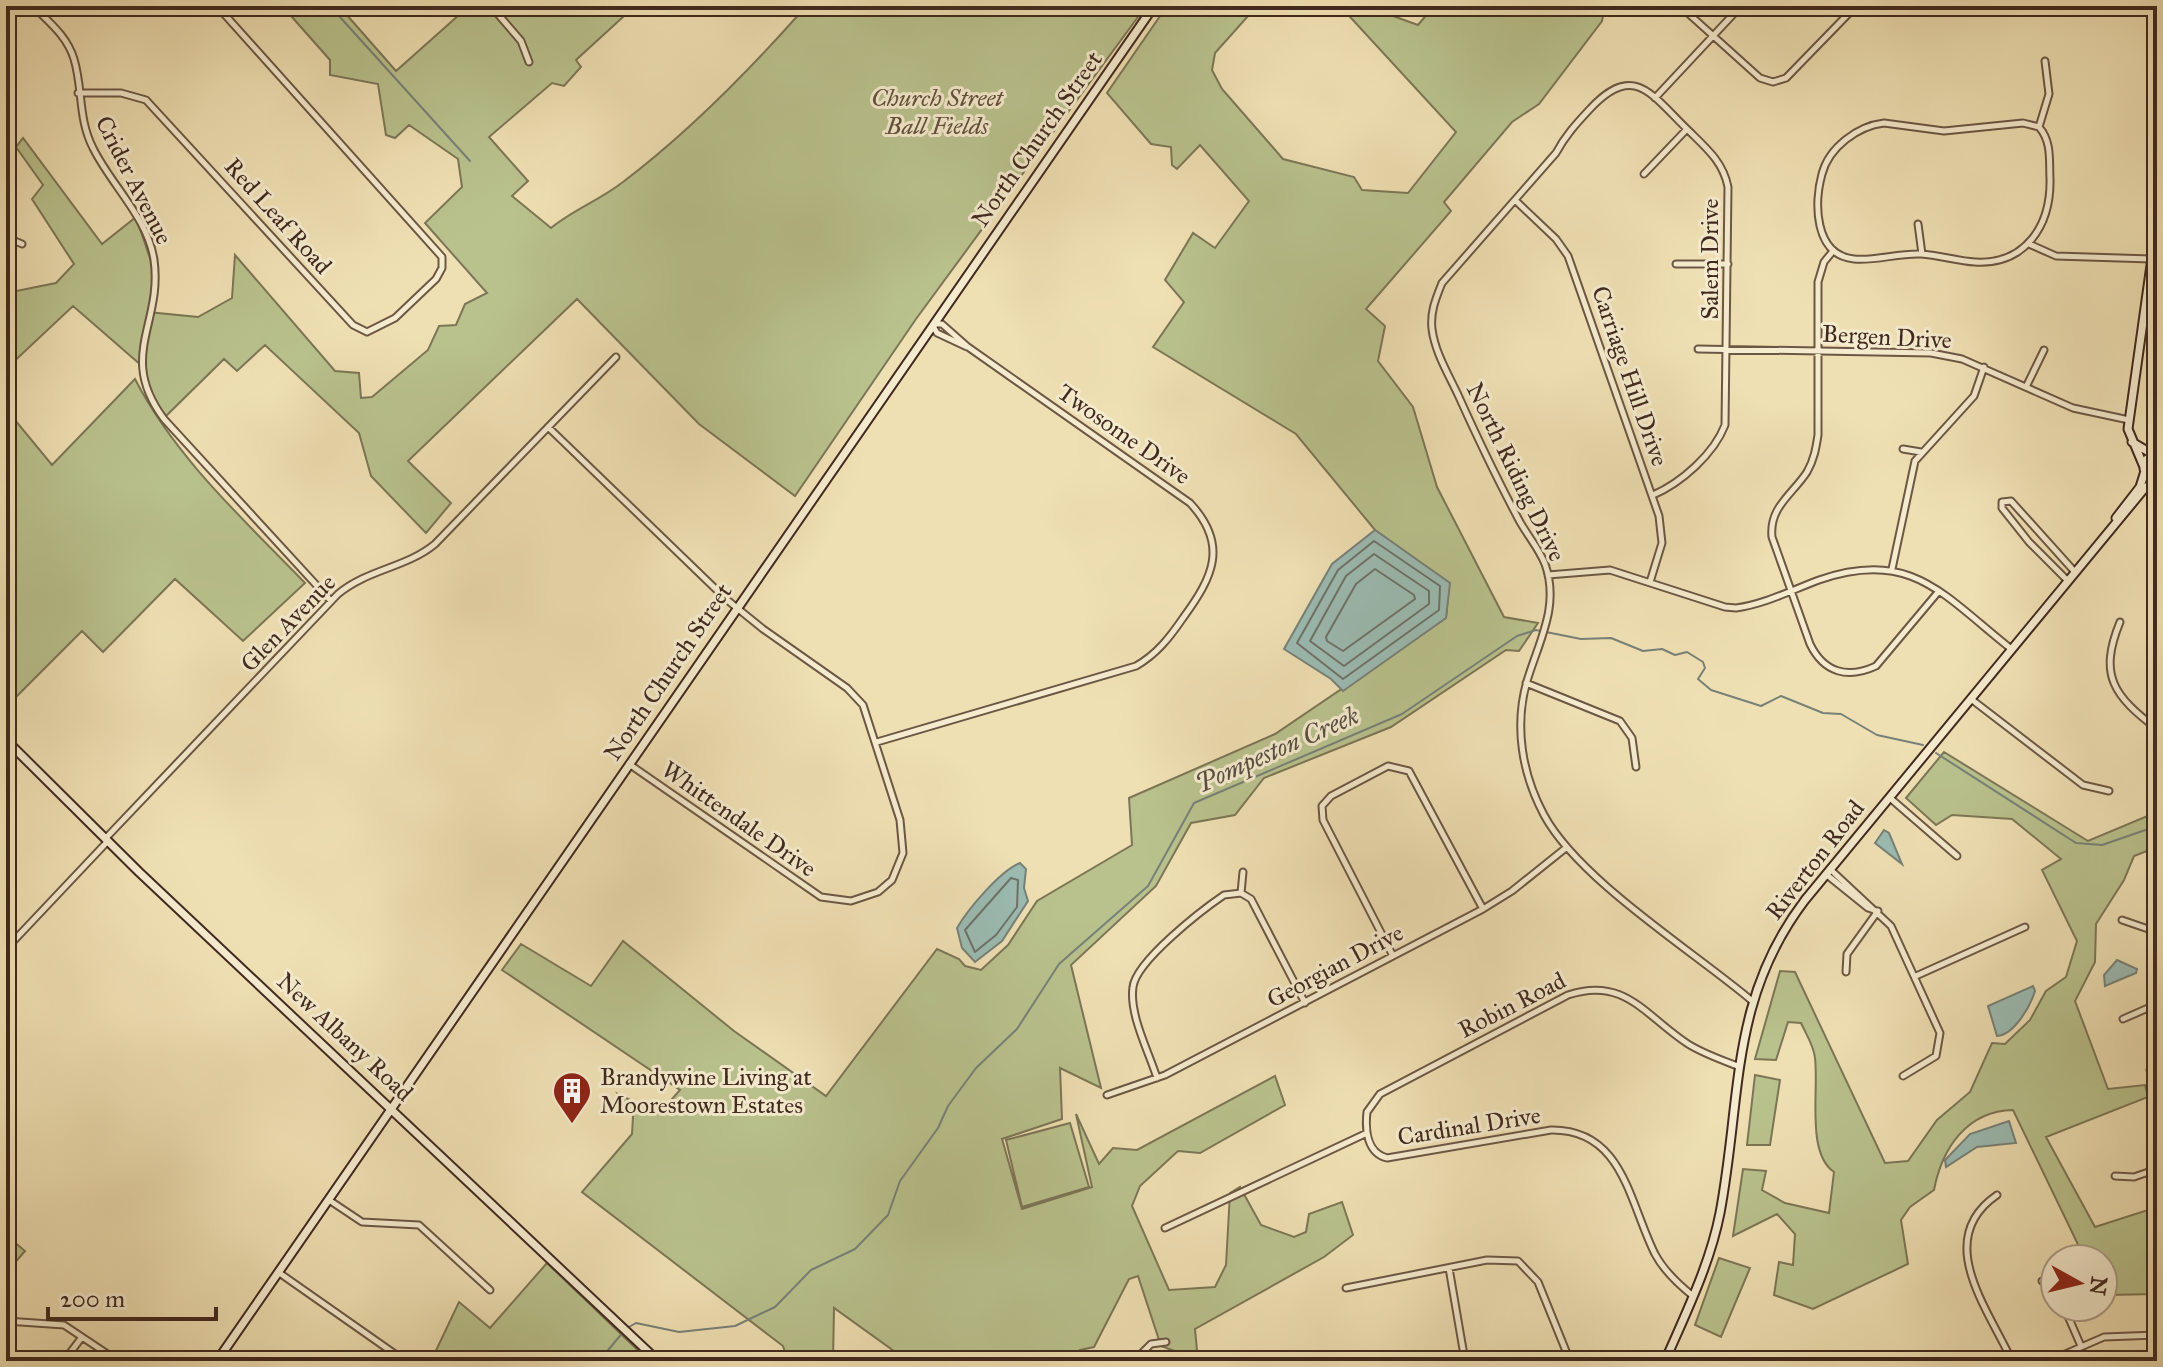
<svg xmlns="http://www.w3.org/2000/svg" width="2163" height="1367" font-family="'IM FELL Great Primer',serif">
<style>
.green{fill:#b9c28d;stroke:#7c7656;stroke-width:2}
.water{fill:#9bbcb3;stroke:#778178;stroke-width:2}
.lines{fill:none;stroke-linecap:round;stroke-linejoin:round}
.shore{stroke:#6e7269;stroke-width:2}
.stream{stroke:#778178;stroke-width:2}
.street-casing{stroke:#6c5744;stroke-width:9}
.secondary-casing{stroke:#40291f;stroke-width:11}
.street{stroke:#f5ebce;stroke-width:5}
.secondary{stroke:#f5ebce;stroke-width:7}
.labels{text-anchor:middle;stroke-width:6;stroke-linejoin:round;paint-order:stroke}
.park-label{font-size:24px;font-style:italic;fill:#5e4f3a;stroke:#f5ebce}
.street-label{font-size:24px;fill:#40291f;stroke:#f5ebce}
.poi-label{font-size:24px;fill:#40291f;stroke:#f5ebce;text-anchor:start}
.water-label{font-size:26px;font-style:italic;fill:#574e44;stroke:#f5ebce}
</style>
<rect width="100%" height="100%" fill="#efe0b3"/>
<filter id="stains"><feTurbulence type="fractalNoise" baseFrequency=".0025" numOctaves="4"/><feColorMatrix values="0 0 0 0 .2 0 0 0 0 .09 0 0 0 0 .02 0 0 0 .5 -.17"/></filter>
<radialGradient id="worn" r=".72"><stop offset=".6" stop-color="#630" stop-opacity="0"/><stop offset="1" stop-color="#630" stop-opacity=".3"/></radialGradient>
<path class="green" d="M298 6H339L396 71 469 6H635L576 60 581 67 564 86 552 83 489 137 528 181 512 196 551 228C573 210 600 200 623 182 689 132 746 74 801 12L796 6H1146L916 319 795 496 699 424 577 299 408 461 451 503 426 533 371 476 359 433 265 345 237 371 224 359 165 417 143 377 142 366 73 306 6 369V293L56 283 74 264 32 199 43 185 16 147 23 138 102 244 136 217 155 273 148 312 198 317 232 298 235 255 335 371 359 373 361 398 372 397 428 350 439 326 456 325 465 304 487 293 425 223 462 187 458 159 409 125 395 138 386 135 378 84 330 75V60L292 17Z
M1167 6H1257L1215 53 1212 70 1222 89 1283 159 1354 177 1362 190 1408 193 1456 132 1340 6H1383L1390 15 1418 25 1434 6H1605L1602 21 1539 104 1512 122 1444 202 1451 211 1366 309 1385 326 1378 361 1413 407 1437 487 1504 617 1538 623 1519 651 1506 650 1391 727 1264 778 1235 815 1191 823 1156 886 1071 965 1101 1088 1060 1068 1062 1119 1002 1139 1022 1209 1092 1187 1076 1114 1099 1164 1113 1148 1137 1150 1275 1076 1285 1105 1200 1153 1178 1151 1140 1186 1132 1206 1169 1290 1215 1287 1226 1265 1230 1193 1240 1187 1261 1225 1294 1237 1306 1232 1309 1214 1342 1202 1353 1235 1324 1257 1195 1329 1198 1361H1183L1180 1353 1161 1346 1138 1276 1129 1279 1094 1347 1080 1350 1086 1361H901L898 1354 834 1308 833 1361H788L783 1346 582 1192 632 1134 633 1116 618 1094 659 1114 680 1090 502 970 521 944 591 986 623 941 734 1031 826 1096 937 949 959 959 965 966 981 970 1008 945 1037 901 1132 845 1129 798 1275 734 1446 618 1449 583 1375 530 1296 434 1153 347 1184 302 1165 280 1193 233 1215 248 1249 201 1200 145 1177 169 1172 165 1171 147 1151 144 1107 93Z
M135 379C175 457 244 520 305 583L243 641 175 579 103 652 82 631 6 707V409L52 465Z
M1944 752 2088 841 2157 812V847L2134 856 2124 880 2096 924 2095 962 2075 1001 2108 1089 2145 1085 2148 1097 2046 1137 2095 1227 2157 1207V1294L2106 1295 2103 1289V1259H2085L2013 1110C1967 1111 1942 1148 1934 1190L1910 1207 1901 1220 1908 1264 1813 1309 1774 1295 1779 1262 1793 1265 1795 1234 1777 1214 1733 1236 1743 1169 1766 1171 1762 1190 1785 1203 1829 1213 1834 1172C1806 1153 1819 1091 1815 1058 1814 1046 1806 1034 1801 1023L1788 1022 1776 1060 1755 1059 1780 971 1795 972 1885 1163 1908 1161 1937 1120 1970 1092 1992 1043 2005 1044 2030 1020 2046 991 2066 977 2077 941 2042 870 2061 859 2012 819 1952 815 1936 825 1906 798Z
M1755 1075 1780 1080 1770 1145H1747Z
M1070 1123 1089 1187 1022 1207 1006 1140Z
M6 1235 25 1251 6 1273Z
M1719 1258 1750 1268 1721 1337 1695 1325Z
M547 1263 649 1361H431L459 1302 490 1328Z"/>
<path class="water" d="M1375 530 1450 583 1446 618 1343 691 1331 679 1284 649 1332 564Z
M1884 830 1889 833 1902 864 1875 843Z
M1020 863 1026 869 1024 888 1028 901 1002 941 975 962 962 948 957 928C968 909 1000 871 1020 863Z
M2117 960 2137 969 2136 973 2105 986 2104 975Z
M2033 986 2035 991C2030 1007 2014 1035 1997 1036L1988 1006Z
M2009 1121 2016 1143 1977 1147 1946 1167 1945 1160 1970 1134Z"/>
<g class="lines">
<path class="shore" d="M1374 541 1440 586 1439 610 1343 679 1297 643 1338 570Z
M1374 554 1429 591V604L1344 666 1310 641 1346 576Z
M1375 569 1414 595 1415 599 1343 651 1327 641 1326 637 1356 584Z
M1011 878 1018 880 1017 907 996 935 975 952 965 930Z"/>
<path class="stream" d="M330 6 470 161
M1936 753 2076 843 2102 845 2157 826
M629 1327 636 1323 679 1332 735 1326 775 1307 811 1270 855 1249 888 1215 900 1181 938 1128 948 1106 976 1068 1017 1029 1059 964 1148 886 1194 803 1402 714 1517 636 1536 630 1581 639 1611 638 1643 651 1662 649 1675 655 1687 652 1703 662 1705 668 1698 679 1711 690 1761 706 1781 696 1823 713 1841 714 1877 735 1923 745
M599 1361 624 1331"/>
<defs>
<path id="street" d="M33 6C49 22 67 36 74 59 83 89 78 119 93 148 111 185 148 218 154 260 163 324 117 356 164 419L331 601
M491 6 521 41 529 62
M1680 6 1760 78 1773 82 1786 78 1856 6
M2096 6H2113
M6 83 7 82
M78 93H121L146 100 353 325 367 332 395 318 436 279 442 268V257L217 6
M1655 98 1741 6
M1884 123 1944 131 2023 123 2039 127C2052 142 2049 160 2050 179 2051 225 2026 265 1975 262 1957 261 1939 255 1921 254 1898 253 1876 261 1854 259 1814 255 1814 203 1822 174 1829 147 1858 126 1884 123Z
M2039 127 2049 94 2045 61
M1644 174 1687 129
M1516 201 1556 239 1568 256 1659 516 1662 543 1650 582
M1918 224 1922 254
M6 237 22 244
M2029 244 2056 256 2151 259
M1833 251 1824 262 1818 282V435C1816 448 1814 460 1807 472 1792 495 1769 507 1772 537L1810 644C1824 673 1848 679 1876 666L1939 591
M1676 264H1728
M933 326 937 333 967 347
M1698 349 1931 353 1962 359 2073 408 2129 420
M2026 387 2044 350
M548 427 726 599 763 629 847 688 863 705 900 820 903 853 892 880 878 892 851 901 821 897 629 764
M1903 449 1921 452
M1653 495C1681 483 1714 454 1725 425L1728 187C1723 161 1705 147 1687 129 1650 93 1633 62 1589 110 1576 124 1565 136 1556 153L1442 283C1436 298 1430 312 1432 329 1435 353 1449 375 1459 397 1478 439 1498 481 1520 522 1528 536 1539 549 1545 564 1560 606 1539 641 1527 681 1514 726 1522 774 1544 815 1579 880 1693 951 1751 1000
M1892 569 1915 461 1974 396 1984 367
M1548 575 1610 570 1725 607 1736 608C1765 604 1792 590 1819 580 1911 548 1943 595 2010 648
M2067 580 2029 542 2002 508V502L2011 501 2074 571
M2120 622C2098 676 2114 696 2157 729
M1526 683 1620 721 1632 738 1636 767
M1971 699 2083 785 2109 791
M877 742 1136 666C1157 654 1170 637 1183 618 1213 577 1229 545 1190 503L968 347 942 324H934
M1890 798 1957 856
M105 839 338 594C368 569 406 568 435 544L616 357
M1831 870 1891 926 1940 1033 1936 1056 1903 1076
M1827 875 1868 908 1877 911
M1241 893 1243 872
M2122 920 2157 932
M6 949 108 841
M1393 956 1323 820 1322 806 1331 796 1388 766 1409 771 1483 909
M1846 972 1847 954 1878 911
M1916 976 2025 927
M2123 1019 2157 1004
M2150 1070 2157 1065
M1157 1078C1149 1052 1129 1015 1133 987 1136 961 1202 910 1224 895L1241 893 1251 899 1305 1003
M1107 1095 1165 1075 1483 909 1512 891 1567 847
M2115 1176 2134 1177 2157 1169
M1997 1195C1933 1239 1987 1307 2012 1361
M329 1200 362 1222 419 1225 490 1290
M1165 1228 1367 1133
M1449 1268 1465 1361
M278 1272 405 1361
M2042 1281 2055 1292
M1346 1288 1487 1260 1518 1261 1538 1282 1570 1361
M1693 1296C1678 1284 1664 1271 1655 1254 1629 1202 1623 1129 1551 1130L1387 1158C1367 1153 1365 1130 1367 1112L1380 1094 1568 995C1625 976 1645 1016 1688 1044 1704 1054 1722 1060 1740 1067
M2064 1307 2081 1346
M6 1321 64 1325 118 1361
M64 1361 82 1337
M1134 1361 1151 1344 1166 1342
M2049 1361 2104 1337 2157 1335"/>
<path id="secondary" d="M2132 442 2154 455
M2157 455 2147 459 2144 469 2149 478 2157 480
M2144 467 2128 429 2157 222
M2116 518 2140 487 2145 471
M6 740 139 872 658 1361
M217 1361 1154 6
M1665 1361C1686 1313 1710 1264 1720 1213 1742 1097 1729 1000 1805 900L2144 489 2157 480"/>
</defs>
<use href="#street" class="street-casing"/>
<use href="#secondary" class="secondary-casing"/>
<use href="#street" class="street"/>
<use href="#secondary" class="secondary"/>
</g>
<defs>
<symbol id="building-pin" viewBox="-11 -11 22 30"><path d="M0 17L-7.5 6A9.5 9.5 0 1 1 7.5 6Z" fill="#8f2418" stroke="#f5ebce"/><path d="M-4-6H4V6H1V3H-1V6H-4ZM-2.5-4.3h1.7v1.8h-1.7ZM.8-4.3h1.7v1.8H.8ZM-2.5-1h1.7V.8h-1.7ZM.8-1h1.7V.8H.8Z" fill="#fff"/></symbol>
</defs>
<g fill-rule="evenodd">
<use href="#building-pin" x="550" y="1069" width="44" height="60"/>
</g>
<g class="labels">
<g class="park-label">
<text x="937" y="106">Church Street<tspan x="937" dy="28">Ball Fields</tspan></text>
</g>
<g class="street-label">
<text transform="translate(1037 139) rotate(-55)" y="8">North Church Street</text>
<text transform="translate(134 180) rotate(63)" y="8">Crider Avenue</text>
<text transform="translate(278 216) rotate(48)" y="8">Red Leaf Road</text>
<text transform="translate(1710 259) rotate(-90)" y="8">Salem Drive</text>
<text transform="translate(1887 337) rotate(3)" y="8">Bergen Drive</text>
<text transform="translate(1630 376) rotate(71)" y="8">Carriage Hill Drive</text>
<text transform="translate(1124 434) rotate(35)" y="8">Twosome Drive</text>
<text transform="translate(1516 472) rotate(64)" y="8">North Riding Drive</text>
<text transform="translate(288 623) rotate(-46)" y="8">Glen Avenue</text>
<text transform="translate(668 672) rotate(-56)" y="8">North Church Street</text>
<text transform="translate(739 819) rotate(35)" y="8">Whittendale Drive</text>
<text transform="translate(1815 860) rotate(-52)" y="8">Riverton Road</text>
<text transform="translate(1335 966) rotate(-28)" y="8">Georgian Drive</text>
<text transform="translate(1512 1005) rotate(-27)" y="8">Robin Road</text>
<text transform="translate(345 1037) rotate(43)" y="8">New Albany Road</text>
<text transform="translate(1469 1126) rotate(-9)" y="8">Cardinal Drive</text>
</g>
<g class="poi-label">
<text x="600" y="1085">Brandywine Living at<tspan x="600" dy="28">Moorestown Estates</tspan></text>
</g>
<g class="water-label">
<text transform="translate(1277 749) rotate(-24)" y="9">Pompeston Creek</text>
</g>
</g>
<rect width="2163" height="1367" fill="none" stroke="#efe0b3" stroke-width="32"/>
<rect x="8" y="8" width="2147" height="1351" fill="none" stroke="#40291f" stroke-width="4"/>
<rect x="16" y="16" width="2131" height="1335" fill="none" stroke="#40291f" stroke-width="2"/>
<g transform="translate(2079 1283) rotate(98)"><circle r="38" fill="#f5ebce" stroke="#ad9d88" stroke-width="2"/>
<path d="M0-6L14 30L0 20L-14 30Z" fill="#8f2418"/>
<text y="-12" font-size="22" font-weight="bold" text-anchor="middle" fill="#40291f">N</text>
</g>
<path d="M48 1307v12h168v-12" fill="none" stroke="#40291f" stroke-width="4"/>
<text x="60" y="1307" font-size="24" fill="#40291f" stroke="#f5ebce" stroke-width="6" paint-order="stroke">200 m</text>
<rect width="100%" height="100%" filter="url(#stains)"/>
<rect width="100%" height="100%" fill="url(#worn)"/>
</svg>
